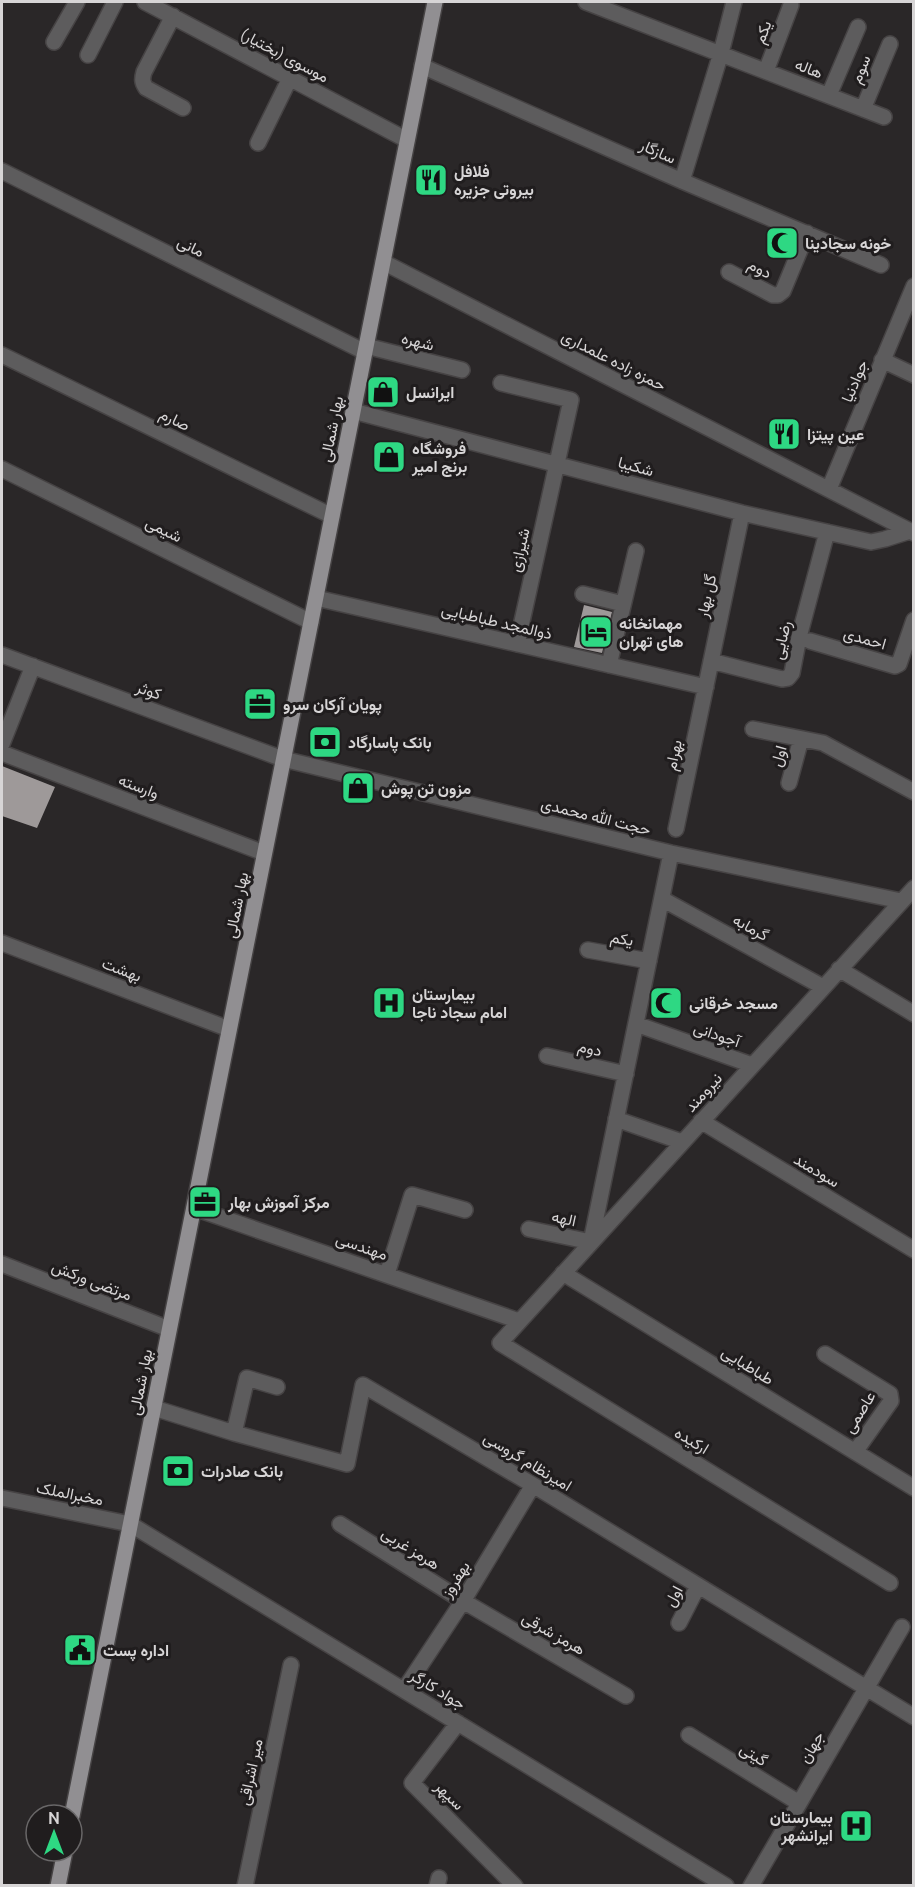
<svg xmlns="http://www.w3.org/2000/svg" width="915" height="1887" font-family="Ubuntu,Vazirmatn,sans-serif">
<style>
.building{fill:#9e9999}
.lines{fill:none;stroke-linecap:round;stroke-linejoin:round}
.minor-casing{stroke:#464344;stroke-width:18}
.major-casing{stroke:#464344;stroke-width:18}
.minor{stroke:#5d5c5d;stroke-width:15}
.major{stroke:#918f92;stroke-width:15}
.labels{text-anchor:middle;stroke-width:6;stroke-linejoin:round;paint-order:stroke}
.street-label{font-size:16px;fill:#d7d5d6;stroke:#201d1e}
.poi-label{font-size:16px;font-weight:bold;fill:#d7d5d6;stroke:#201d1e;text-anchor:start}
</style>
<rect width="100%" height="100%" fill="#2a2728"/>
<path class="building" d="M584 605 612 612 602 653 574 647Z
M2 766 55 787 37 828 2 816Z"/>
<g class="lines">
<defs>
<path id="minor" d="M145 2 407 140
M586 2 884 117
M173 16 144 72C142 79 142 82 146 88L183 108
M54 42 77 2
M88 55 115 2
M422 66 682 181 881 265
M766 71 791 5
M829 95 858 27
M863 109 890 44
M258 143 290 78
M2 171 365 352
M682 181 721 53 734 2
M383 262 914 533
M729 272 773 295H778L783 291 807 233
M366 346 462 370
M2 355 332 516
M882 360 914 375
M501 383 571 400 517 644
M353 411 742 513 871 542 885 539 910 531
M2 469 311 622
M829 489 914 286
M583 594 623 604
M316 598 706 687
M810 641 895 666 899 664 914 620
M2 655 283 759 671 853 901 901
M711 661 782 679 788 678 792 673 799 637 827 532
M609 665 636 551
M753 729 823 743 914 792
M2 744 33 666
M2 753 264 853
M789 783 801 739
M676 829 742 513
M662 899 823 987
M2 943 229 1029
M588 950 649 961
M839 969 914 1014
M636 1024 752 1065
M547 1056 626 1074
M616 1119 682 1142
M701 1121 914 1250
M194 1208 519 1321
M529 1229 591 1242 671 853
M2 1264 169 1329
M563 1273 914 1488
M387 1274 412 1195 465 1210
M825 1354 890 1394 891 1401 855 1452
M154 1408 234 1433 347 1464 363 1385 533 1485 914 1717
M234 1433 247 1378 277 1387
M2 1498 130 1524 726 1886
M340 1524 463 1601 626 1696
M890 1583 500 1343 914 888
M679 1623 698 1586
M404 1690 463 1601 533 1485
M458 1723 412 1783 515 1886
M689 1735 799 1803
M245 1886 291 1665
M437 1886 439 1878
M751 1886 902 1627"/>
<path id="major" d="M72 1816 435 2
M58 1886 65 1851"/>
</defs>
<use href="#minor" class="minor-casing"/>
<use href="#major" class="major-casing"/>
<use href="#minor" class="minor"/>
<use href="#major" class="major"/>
</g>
<defs>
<symbol id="restaurant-square" viewBox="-11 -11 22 22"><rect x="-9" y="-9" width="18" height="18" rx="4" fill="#2ed883" stroke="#201d1e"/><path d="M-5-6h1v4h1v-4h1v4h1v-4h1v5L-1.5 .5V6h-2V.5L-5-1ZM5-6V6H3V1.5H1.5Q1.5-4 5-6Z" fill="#111"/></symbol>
<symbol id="mosque-square" viewBox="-11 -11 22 22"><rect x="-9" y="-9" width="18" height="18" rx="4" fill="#2ed883" stroke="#201d1e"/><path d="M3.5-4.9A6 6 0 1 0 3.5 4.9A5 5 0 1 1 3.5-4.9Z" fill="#111"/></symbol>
<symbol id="shop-square" viewBox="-11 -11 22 22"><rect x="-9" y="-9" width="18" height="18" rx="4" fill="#2ed883" stroke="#201d1e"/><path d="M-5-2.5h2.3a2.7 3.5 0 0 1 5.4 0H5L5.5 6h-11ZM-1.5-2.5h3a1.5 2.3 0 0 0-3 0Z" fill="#111"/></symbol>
<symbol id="hotel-square" viewBox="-11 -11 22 22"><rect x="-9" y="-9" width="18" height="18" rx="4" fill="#2ed883" stroke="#201d1e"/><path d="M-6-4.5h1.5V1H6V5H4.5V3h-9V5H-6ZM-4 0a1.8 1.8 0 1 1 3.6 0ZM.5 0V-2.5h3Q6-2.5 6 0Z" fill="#111"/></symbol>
<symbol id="office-square" viewBox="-11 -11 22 22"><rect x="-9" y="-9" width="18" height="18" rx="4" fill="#2ed883" stroke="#201d1e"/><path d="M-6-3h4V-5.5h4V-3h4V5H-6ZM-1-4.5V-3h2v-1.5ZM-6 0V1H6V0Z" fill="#111"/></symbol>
<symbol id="bank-square" viewBox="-11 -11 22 22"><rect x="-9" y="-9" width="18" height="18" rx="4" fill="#2ed883" stroke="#201d1e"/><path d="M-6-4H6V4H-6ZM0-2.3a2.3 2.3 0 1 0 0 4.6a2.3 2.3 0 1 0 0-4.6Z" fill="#111"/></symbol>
<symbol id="hospital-square" viewBox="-11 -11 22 22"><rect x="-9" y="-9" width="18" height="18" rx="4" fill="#2ed883" stroke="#201d1e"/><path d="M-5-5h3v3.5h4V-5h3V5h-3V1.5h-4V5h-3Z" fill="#111"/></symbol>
<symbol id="civic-square" viewBox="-11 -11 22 22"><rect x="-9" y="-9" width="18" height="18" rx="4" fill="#2ed883" stroke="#201d1e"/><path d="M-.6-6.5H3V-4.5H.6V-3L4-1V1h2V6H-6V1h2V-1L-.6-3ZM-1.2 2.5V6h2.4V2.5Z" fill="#111"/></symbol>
</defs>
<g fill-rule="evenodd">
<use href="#restaurant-square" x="412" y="161" width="38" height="38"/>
<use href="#mosque-square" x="763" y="224" width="38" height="38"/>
<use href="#shop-square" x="364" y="373" width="38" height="38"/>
<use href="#restaurant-square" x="765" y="415" width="38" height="38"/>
<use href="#shop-square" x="370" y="438" width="38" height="38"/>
<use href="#hotel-square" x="577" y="613" width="38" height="38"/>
<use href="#office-square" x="241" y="685" width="38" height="38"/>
<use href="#bank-square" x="306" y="723" width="38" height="38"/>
<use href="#shop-square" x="339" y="769" width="38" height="38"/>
<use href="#hospital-square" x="370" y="984" width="38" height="38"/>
<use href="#mosque-square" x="647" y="984" width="38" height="38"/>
<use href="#office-square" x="186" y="1183" width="38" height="38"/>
<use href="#bank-square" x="159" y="1452" width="38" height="38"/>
<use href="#civic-square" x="61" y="1631" width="38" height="38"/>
<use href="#hospital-square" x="837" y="1807" width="38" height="38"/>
</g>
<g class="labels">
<g class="street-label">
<text transform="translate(762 32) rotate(-70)" y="6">یکم</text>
<text transform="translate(285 55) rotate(28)" y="6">موسوی (بختیار)</text>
<text transform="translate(809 68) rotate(21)" y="6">هاله</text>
<text transform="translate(860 69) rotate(-68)" y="6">سوم</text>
<text transform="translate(658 151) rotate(24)" y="6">سازگار</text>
<text transform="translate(191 246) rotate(26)" y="6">مانی</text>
<text transform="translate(760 268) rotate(27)" y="6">دوم</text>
<text transform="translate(418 341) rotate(14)" y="6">شهره</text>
<text transform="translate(614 360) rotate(27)" y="6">حمزه زاده علمداری</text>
<text transform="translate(854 381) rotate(-67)" y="6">جوادنیا</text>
<text transform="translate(175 419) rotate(26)" y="6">صارم</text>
<text transform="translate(331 429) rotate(-79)" y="6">بهار شمالی</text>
<text transform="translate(636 466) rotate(15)" y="6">شکیبا</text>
<text transform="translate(164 529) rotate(26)" y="6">شیمی</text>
<text transform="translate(519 550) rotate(-77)" y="6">شیرازی</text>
<text transform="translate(706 596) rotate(-78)" y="6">گل بهار</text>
<text transform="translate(497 621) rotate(13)" y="6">ذوالمجد طباطبایی</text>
<text transform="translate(865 638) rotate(16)" y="6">احمدی</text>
<text transform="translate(781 640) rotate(-77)" y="6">رضایی</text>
<text transform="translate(149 690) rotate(20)" y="6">کوثر</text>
<text transform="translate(673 755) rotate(-78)" y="6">بهرام</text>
<text transform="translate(778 756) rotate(-74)" y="6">اول</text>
<text transform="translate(139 786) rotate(21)" y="6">وارسته</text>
<text transform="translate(596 816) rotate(14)" y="6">حجت الله محمدی</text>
<text transform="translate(236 905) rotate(-79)" y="6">بهار شمالی</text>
<text transform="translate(751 927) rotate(29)" y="6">گرمابه</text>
<text transform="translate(622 938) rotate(10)" y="6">یکم</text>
<text transform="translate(122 969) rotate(21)" y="6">بهشت</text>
<text transform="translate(717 1034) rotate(19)" y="6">آجودانی</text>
<text transform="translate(590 1048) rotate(13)" y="6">دوم</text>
<text transform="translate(703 1092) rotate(-48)" y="6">نیرومند</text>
<text transform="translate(817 1170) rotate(31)" y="6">سودمند</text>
<text transform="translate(564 1218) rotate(12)" y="6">الهه</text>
<text transform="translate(362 1246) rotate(19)" y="6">مهندسی</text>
<text transform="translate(92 1280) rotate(21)" y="6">مرتضی ورکش</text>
<text transform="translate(748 1365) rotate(32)" y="6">طباطبایی</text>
<text transform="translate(140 1382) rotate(-79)" y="6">بهار شمالی</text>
<text transform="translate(859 1412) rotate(-58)" y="6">عاصمی</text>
<text transform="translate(692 1440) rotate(31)" y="6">ارکیده</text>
<text transform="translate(528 1461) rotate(31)" y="6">امیرنظام گروسی</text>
<text transform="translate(70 1493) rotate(11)" y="6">مخبرالملک</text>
<text transform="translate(411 1548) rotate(32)" y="6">هرمز غربی</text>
<text transform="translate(455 1579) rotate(-58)" y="6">بهفروز</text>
<text transform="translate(673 1596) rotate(-62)" y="6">اول</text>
<text transform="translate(554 1633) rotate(30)" y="6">هرمز شرقی</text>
<text transform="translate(438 1689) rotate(31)" y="6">جواد کارگر</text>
<text transform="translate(811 1747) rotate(-60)" y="6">جهان</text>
<text transform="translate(754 1754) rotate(32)" y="6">گیتی</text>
<text transform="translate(250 1772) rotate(-78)" y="6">میر اشراقی</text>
<text transform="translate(450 1795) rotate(45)" y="6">سپهر</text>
</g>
<g class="poi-label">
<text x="454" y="177">فلافل<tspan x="454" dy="18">بیروتی جزیره</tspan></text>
<text x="805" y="249">خونه سجادینا</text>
<text x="406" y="398">ایرانسل</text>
<text x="807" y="440">عین پیتزا</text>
<text x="412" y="454">فروشگاه<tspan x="412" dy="18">برنج امیر</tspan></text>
<text x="619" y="629">مهمانخانه<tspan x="619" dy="18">های تهران</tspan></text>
<text x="283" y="710">پویان آرکان سرو</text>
<text x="348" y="748">بانک پاسارگاد</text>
<text x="381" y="794">مزون تن پوش</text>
<text x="412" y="1000">بیمارستان<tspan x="412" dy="18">امام سجاد ناجا</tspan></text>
<text x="689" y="1009">مسجد خرقانی</text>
<text x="228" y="1208">مرکز آموزش بهار</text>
<text x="201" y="1477">بانک صادرات</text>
<text x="103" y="1656">اداره پست</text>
<text x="833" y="1823" text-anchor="end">بیمارستان<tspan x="833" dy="18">ایرانشهر</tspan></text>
</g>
</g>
<rect width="915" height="1887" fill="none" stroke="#d7d5d6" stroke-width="6"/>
<g transform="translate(54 1833)"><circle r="28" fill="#201d1e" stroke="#696768" stroke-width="1.5"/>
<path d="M0-4.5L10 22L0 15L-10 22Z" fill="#2ed883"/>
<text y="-9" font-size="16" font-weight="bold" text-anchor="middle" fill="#d7d5d6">N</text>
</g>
</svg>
